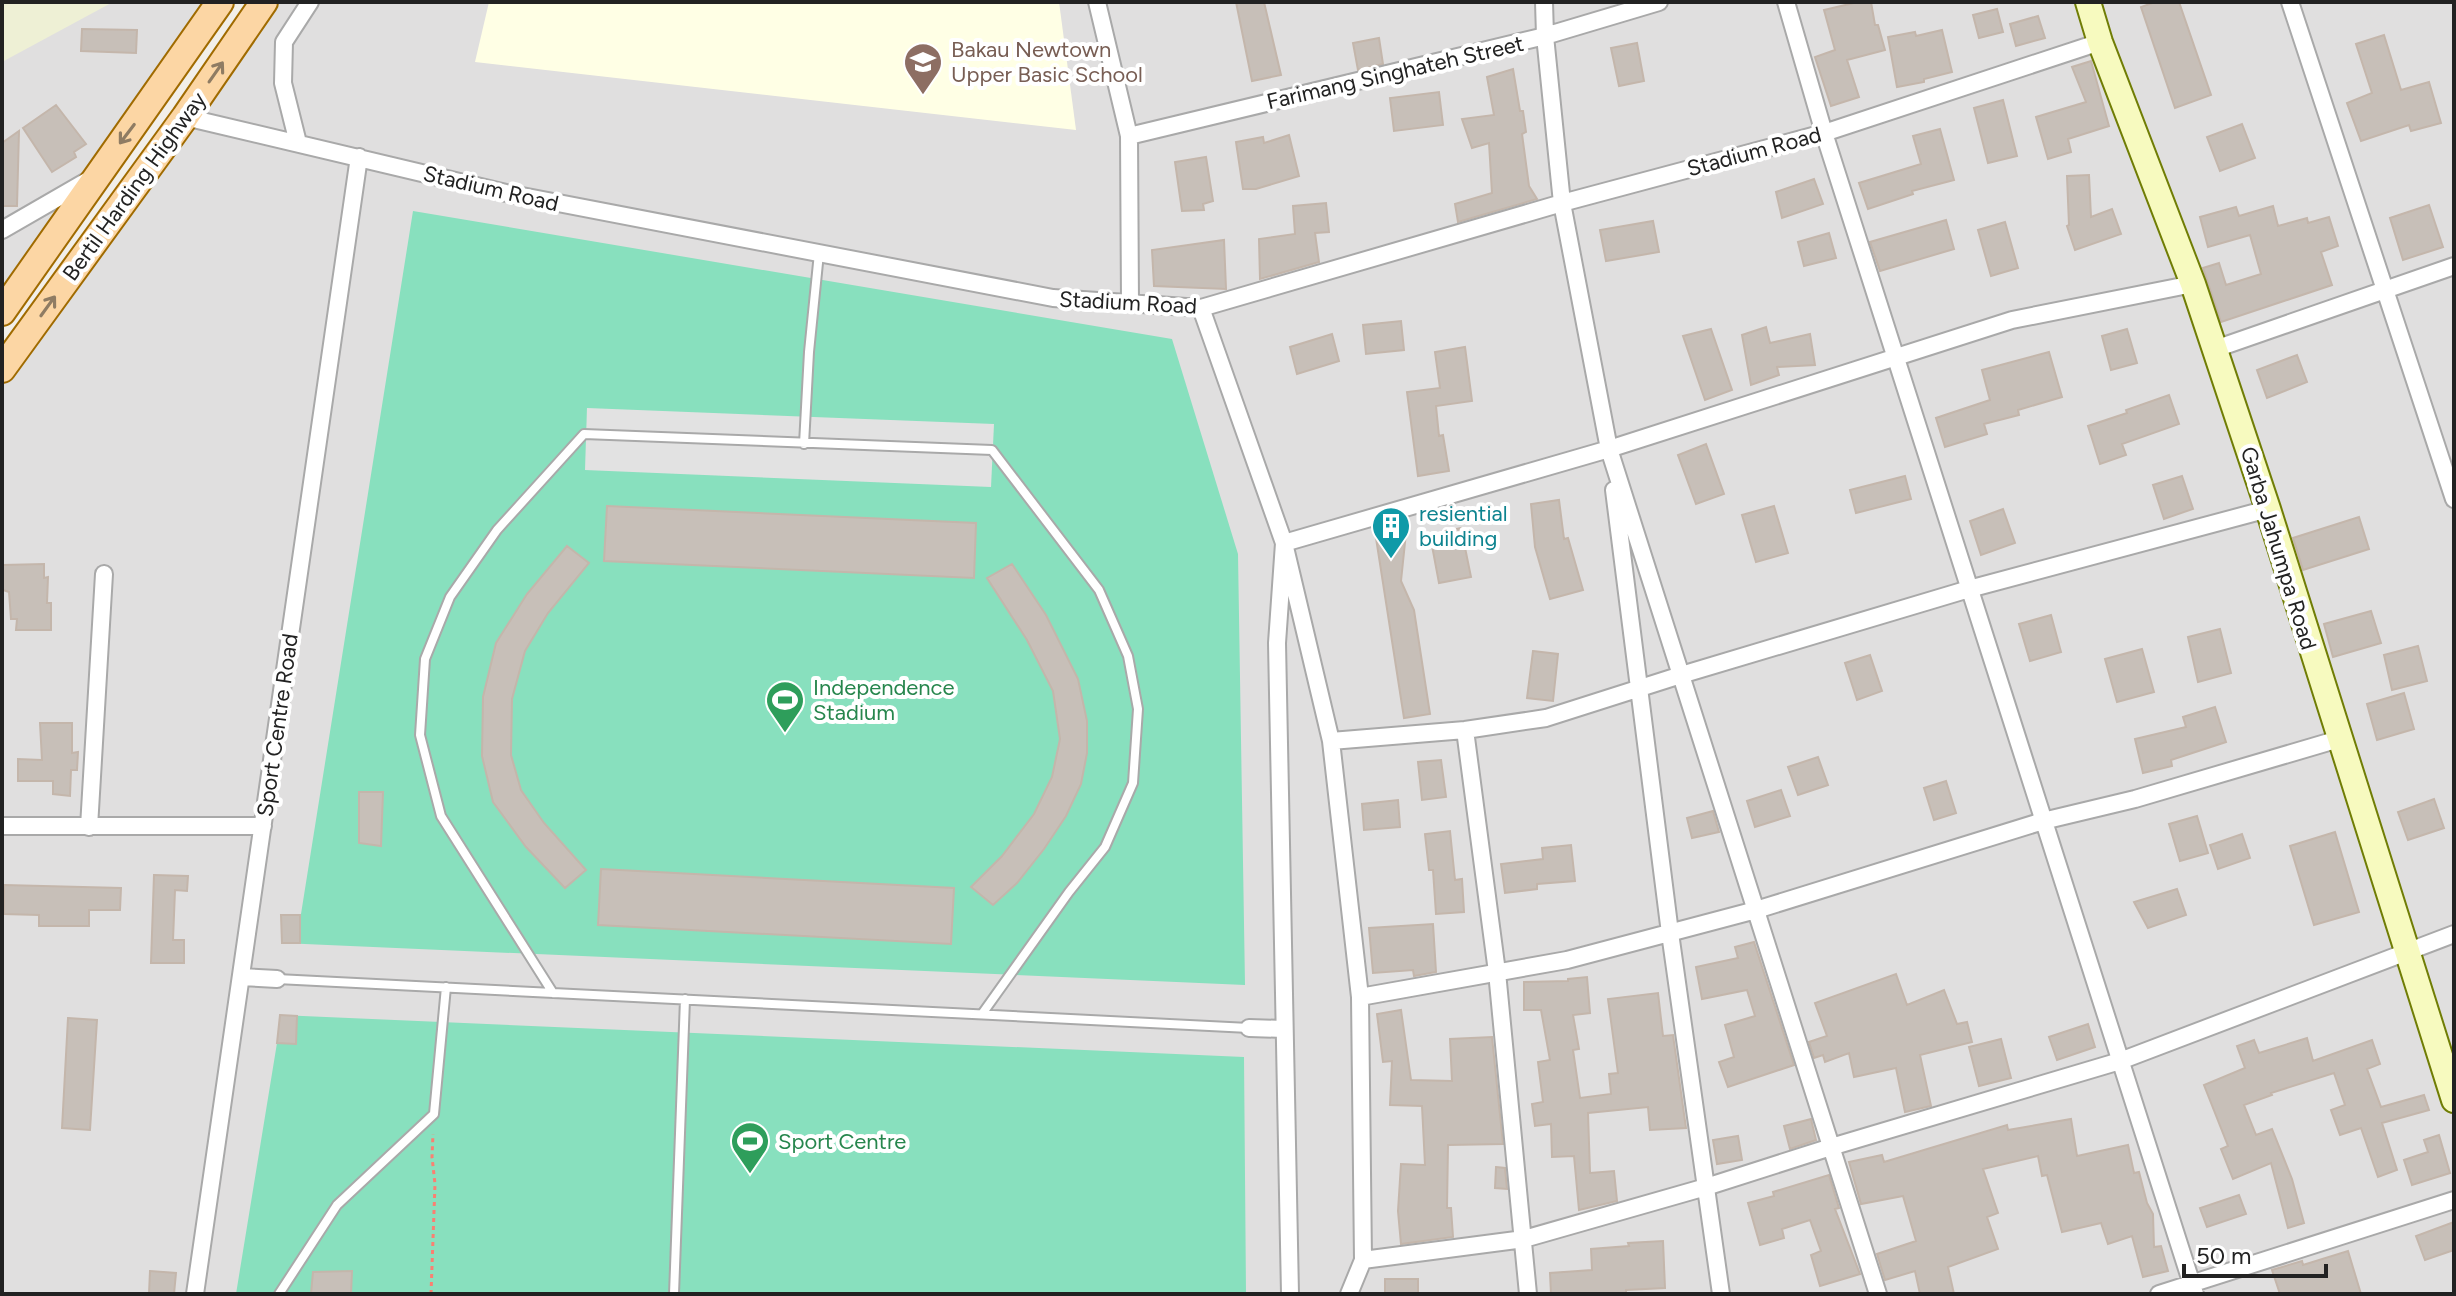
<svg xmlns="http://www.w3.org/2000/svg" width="2456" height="1296" viewBox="0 0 2456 1296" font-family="Figtree,sans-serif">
<rect width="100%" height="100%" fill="#f2efe9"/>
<!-- residential -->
<path fill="#e0dfdf" d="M2 2H224L2 314Z
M275 2H2454V1294H2V382Z"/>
<!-- education -->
<path fill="#ffffe5" d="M489 2H1059L1076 130 475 62Z"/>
<!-- farmland -->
<path fill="#eef0d5" d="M2 2H113L2 62Z"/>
<!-- pitch -->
<path fill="#88e0be" d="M413 211 1172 339 1238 554 1245 985 282 943 281 915 301 914Z
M280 1015 1244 1057 1246 1294H236L277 1043Z"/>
<!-- parking -->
<path fill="#e2e2e2" d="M587 408 994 424 991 487 585 470Z"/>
<!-- building -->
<path fill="#c7bfb8" stroke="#c4b6ab" stroke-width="2" d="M1236 2H1264L1281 75 1252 81Z
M1858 2H1871L1875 25H1878L1885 50 1847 60 1859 97 1831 106 1815 57 1835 50 1824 10Z
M2155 2H2179L2211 95 2175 108 2141 7Z
M1997 9 2003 32 1979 38 1973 15Z
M2038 16 2045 38 2016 46 2010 24Z
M82 29 137 30 136 53 81 51Z
M1942 30 1952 72 1924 79V82L1897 87 1888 37 1915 32 1916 36Z
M2384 35 2401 90 2429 82 2441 123 2411 131 2409 125 2361 141 2347 103 2372 93 2356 44Z
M1379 38 1383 64 1358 70 1353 43Z
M1637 43 1644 81 1619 86 1611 48Z
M2091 61 2109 126 2068 139 2071 152 2048 159 2036 117 2086 102 2072 67Z
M1513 69 1520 111H1523L1526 132 1522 134 1529 186 1537 199 1458 222 1455 204 1492 193 1489 143 1472 148 1462 119 1494 115 1487 77Z
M1439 92 1443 125 1394 131 1390 98Z
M2003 100 2017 156 1988 163 1974 108Z
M56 105 86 144 74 152 76 157 52 172 23 128Z
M2242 124 2255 158 2220 171 2207 137Z
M1940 129 1954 180 1912 191 1913 194 1868 209 1859 183 1921 164 1913 136Z
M19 131 17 206H2V143Z
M1289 135 1299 176 1256 189H1243L1236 142 1263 137 1264 143Z
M1206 157 1213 201 1203 204 1204 210 1182 211 1175 162Z
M2089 175 2091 217 2112 209 2121 234 2075 250 2067 226 2069 225 2067 176Z
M1814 179 1823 204 1782 218 1776 192Z
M1326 203 1329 232 1315 233 1319 262 1260 279 1259 239 1295 234 1293 206Z
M2429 205 2443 247 2403 260 2390 218Z
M2273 206 2278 226 2307 218 2308 223 2329 217 2338 246 2321 252 2332 285 2221 322 2203 268 2219 263 2226 285 2261 274 2250 235 2208 247 2200 217 2236 207 2239 216Z
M1946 220 1954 249 1880 271 1870 242Z
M1653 221 1659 252 1606 261 1600 230Z
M2005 222 2018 268 1991 276 1978 230Z
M1829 233 1836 258 1804 266 1798 242Z
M1224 240 1226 289 1154 286 1152 250Z
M1401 321 1404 350 1366 354 1363 325Z
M1766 327 1770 343 1810 334 1815 365 1777 367 1779 375 1751 385 1742 335Z
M1711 329 1732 390 1705 400 1683 336Z
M2127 329 2137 363 2111 370 2102 336Z
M1332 334 1339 361 1297 374 1290 347Z
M1465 347 1472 401 1436 406 1439 436 1443 435 1449 471 1418 476 1407 392 1440 388 1435 352Z
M2049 352 2062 397 2018 410 2019 415 1984 424 1987 434 1945 447 1936 418 1990 400 1982 370Z
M2297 355 2307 382 2267 398 2257 370Z
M2169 395 2179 424 2122 444 2126 455 2100 464 2088 426 2127 413 2126 410Z
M1706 444 1724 494 1696 504 1678 455Z
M1905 476 1911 499 1856 513 1850 490Z
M2182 476 2193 509 2164 519 2153 485Z
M1559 500 1564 539 1568 538 1583 590 1550 599 1535 547 1531 504Z
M607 506 976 523 974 578 604 561Z
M1774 506 1788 553 1756 562 1742 515Z
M2003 509 2015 543 1981 555 1970 521Z
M2359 517 2369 549 2303 570 2293 538Z
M1461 528 1471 577 1439 583 1430 535Z
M1406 533 1401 581 1414 610 1430 714 1404 718 1376 538Z
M567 546 589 563 548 613 525 651 512 699 511 755 521 790 544 823 586 870 565 888 526 847 493 802 482 756 483 697 496 643 527 594Z
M44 564V578L48 577 47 603H51V630H16L17 619H11L9 592 3 590V565Z
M1012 564 1046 615 1078 679 1087 721V753L1081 784 1066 816 1044 849 1017 883 993 905 971 887 1002 856 1034 814 1052 777 1060 739 1053 691 1027 640 987 578Z
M2371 611 2381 643 2333 657 2324 624Z
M2051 615 2061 652 2030 661 2019 624Z
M2220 629 2231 673 2198 682 2188 637Z
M2418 646 2427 681 2392 690 2384 655Z
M2142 649 2154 692 2117 702 2105 659Z
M1533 651 1558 654 1553 701 1527 698Z
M1870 655 1882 691 1857 700 1845 663Z
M2404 693 2414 729 2377 740 2367 704Z
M2215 707 2226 742 2171 760 2172 766 2143 773 2135 739 2186 727 2183 717Z
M40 723H72V753L78 752 77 770H71L70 796 53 794V781H18V759L42 760Z
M1818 757 1828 785 1798 795 1788 767Z
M1441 760 1446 797 1422 800 1418 762Z
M1946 781 1956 813 1934 820 1924 788Z
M1781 790 1790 816 1755 827 1747 801Z
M359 792H383L381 846 359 843Z
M2434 799 2444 828 2408 840 2398 812Z
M1398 800 1400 827 1364 830 1362 804Z
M1713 811 1719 832 1692 838 1687 818Z
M2197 816 2208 853 2180 861 2169 824Z
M1450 831 1455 880 1462 879 1464 912 1436 914 1433 870H1429L1425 834Z
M2335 832 2359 912 2314 925 2290 846Z
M2242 834 2250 858 2218 869 2210 845Z
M1571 845 1575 881 1537 884V889L1505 893 1501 864 1543 859 1542 848Z
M601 869 954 888 951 944 598 925Z
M154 875 188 876 187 891 175 890 173 940H184V963H151Z
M4 885 121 888 120 910H89V926H39V915L4 914Z
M2177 889 2186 915 2148 928 2134 902Z
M281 915H300V943H282Z
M1433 924 1436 972 1414 976 1413 970 1373 973 1369 928Z
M1754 942 1794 1065 1728 1087 1719 1062 1734 1057 1725 1025 1755 1016 1747 990 1702 999 1696 967 1738 958 1735 947Z
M1896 974 1907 1005 1944 990 1957 1024 1967 1022 1972 1042 1920 1055 1931 1106 1905 1112 1896 1068 1854 1077 1849 1053 1825 1062 1823 1055 1814 1058 1809 1042 1827 1036 1815 1003Z
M1587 977 1590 1013 1573 1015 1579 1049 1573 1050 1580 1098 1611 1094 1609 1074 1618 1073 1608 999 1658 993 1663 1036 1673 1035 1686 1128 1650 1130 1648 1107 1588 1113 1590 1173 1614 1171 1617 1201 1579 1210 1574 1156 1552 1157 1551 1124 1535 1126 1532 1104 1543 1102 1538 1062 1550 1060 1541 1010H1524V982L1568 981V979Z
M1401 1010 1411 1080 1452 1081 1450 1039 1492 1037 1503 1144 1448 1145 1447 1208H1451L1453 1237 1401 1244 1398 1211 1401 1164 1425 1165 1422 1106 1390 1105 1392 1061 1383 1062 1377 1014Z
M280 1015 297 1016 296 1044 277 1043Z
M68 1018 97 1020 90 1130 62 1128Z
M2088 1024 2095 1047 2057 1060 2049 1037Z
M2307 1038 2313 1061 2372 1040 2380 1064 2367 1069 2381 1107 2424 1095 2429 1110 2382 1123 2397 1170 2378 1177 2361 1128 2340 1135 2331 1110 2345 1105 2334 1073 2271 1093 2272 1095 2244 1105 2256 1135 2272 1129 2292 1179 2304 1223 2288 1228 2271 1163 2233 1179 2221 1149 2228 1146 2204 1085 2245 1068 2237 1046 2254 1040 2259 1053Z
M2001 1039 2011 1078 1979 1086 1969 1047Z
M1811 1119 1816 1140 1790 1149 1784 1126Z
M2071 1119 2077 1156 2128 1145 2134 1173 2139 1172 2147 1203 2153 1214 2154 1247 2161 1246 2168 1271 2143 1277 2132 1236 2108 1244 2101 1223 2062 1232 2047 1175 2042 1176 2038 1156 1983 1169 1998 1213 1987 1217 1998 1249 1948 1267 1954 1294H1920L1915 1271 1885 1280 1877 1254 1916 1241 1903 1196 1861 1204 1849 1162 1882 1155 1884 1162 2007 1125 2008 1130Z
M2439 1135 2450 1173 2412 1185 2404 1160 2428 1152 2424 1140Z
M1738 1136 1742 1160 1717 1164 1713 1140Z
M1496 1167 1505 1168 1507 1189 1495 1188Z
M1829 1175 1839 1208 1835 1209 1860 1274 1820 1286 1811 1255 1821 1251 1810 1220 1782 1229 1784 1238 1760 1245 1748 1203 1774 1196 1773 1192Z
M2239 1195 2246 1214 2207 1227 2200 1208Z
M2454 1222V1250L2425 1260 2416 1236Z
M1663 1241 1665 1288 1626 1290V1294H1551L1550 1273 1592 1270 1591 1249 1629 1246 1628 1243Z
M2348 1251 2361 1294H2280L2272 1270 2302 1261 2303 1265Z
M150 1271 176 1273 174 1294H149Z
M352 1271 351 1294H311L313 1272Z
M1385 1279H1418V1294H1385Z"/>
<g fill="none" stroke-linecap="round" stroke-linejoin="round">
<!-- lane casing -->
<g stroke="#a9a9a9" stroke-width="12">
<path id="lane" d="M804 444 809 352 819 253
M277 979 1249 1028
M553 993 441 816 420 735 425 659 450 597 497 530 584 434 992 450 1099 590 1128 656 1138 709 1133 783 1105 847 1069 892 982 1014
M279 1294 337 1205 434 1114 446 987
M674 1294 685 999"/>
</g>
<!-- street casing -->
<g stroke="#a9a9a9" stroke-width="20">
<path id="street" d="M1097 2 1129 136 1130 303
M1544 2 1545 36 1562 203 1609 449 1878 1294
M1786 2 1824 133 2195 1294
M2290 2 2454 499
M185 117 506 193 1053 298 1201 308 1562 203 1824 133 2100 42
M1129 136 1545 36 1659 2
M298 143 283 83 284 42 310 2
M2 230 87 181
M1201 308 1284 543 1277 643 1290 1294
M2215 349 2454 266
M1614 490 1670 933 1721 1294
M1465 730 1497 972 1528 1294
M1331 741 1465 730 1546 718 1681 675 1969 589 2268 509
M2 826H263
M89 827 104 574
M241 977 277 979
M1360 997 1567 960 1756 910 2043 821 2135 799 2339 739
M1249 1028 1284 1029
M1363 1260 1524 1239 1706 1187 1831 1147 2120 1061 2454 934
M195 1294 359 157
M1349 1294 1363 1260 1360 997 1331 741 1284 543 1609 449 2012 320 2193 284
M2159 1294 2454 1200"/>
</g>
<!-- secondary casing -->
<g stroke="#707d05" stroke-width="28">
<path id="secondary" d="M2088 2 2100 42 2193 284 2268 509 2454 1100"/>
</g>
<!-- primary casing -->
<g stroke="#a06b00" stroke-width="30">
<path id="primary" d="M2 312C74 208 148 106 220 2
M2 369 185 117 264 2"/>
</g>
<!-- path -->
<path stroke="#fa8072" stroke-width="3" stroke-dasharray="4 4" stroke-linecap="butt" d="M431 1294 435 1184 432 1157 433 1134"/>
<!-- lane -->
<use href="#lane" stroke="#fff" stroke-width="8"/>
<!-- street -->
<use href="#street" stroke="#fff" stroke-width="16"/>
<!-- secondary -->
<use href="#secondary" stroke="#f7fabf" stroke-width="24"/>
<!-- primary -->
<use href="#primary" stroke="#fcd6a4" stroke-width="26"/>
</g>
<!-- one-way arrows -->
<defs><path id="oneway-shaft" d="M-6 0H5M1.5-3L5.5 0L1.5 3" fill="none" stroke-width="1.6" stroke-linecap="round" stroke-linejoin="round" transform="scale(2)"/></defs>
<g stroke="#8f7c63">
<use href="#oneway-shaft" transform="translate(216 72) rotate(-55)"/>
<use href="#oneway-shaft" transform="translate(127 134) rotate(127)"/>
<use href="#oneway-shaft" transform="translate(48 306) rotate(-54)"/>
</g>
<!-- icons -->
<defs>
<g id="school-pin" transform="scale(2)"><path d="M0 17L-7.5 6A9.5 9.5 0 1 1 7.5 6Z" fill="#8d6e63" stroke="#fff"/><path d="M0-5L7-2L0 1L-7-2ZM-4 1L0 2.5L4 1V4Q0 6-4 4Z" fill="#fff"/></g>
<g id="building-pin" transform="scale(2)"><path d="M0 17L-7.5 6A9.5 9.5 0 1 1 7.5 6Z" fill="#0f9aa8" stroke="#fff"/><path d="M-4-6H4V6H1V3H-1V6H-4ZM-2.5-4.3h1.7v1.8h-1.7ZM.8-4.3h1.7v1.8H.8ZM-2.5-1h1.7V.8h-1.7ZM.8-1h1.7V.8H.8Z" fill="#fff"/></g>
<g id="stadium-pin" transform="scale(2)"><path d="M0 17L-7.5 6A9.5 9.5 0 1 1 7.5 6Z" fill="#2e9e5b" stroke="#fff"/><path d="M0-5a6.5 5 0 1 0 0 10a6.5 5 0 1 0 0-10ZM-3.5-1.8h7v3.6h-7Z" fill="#fff"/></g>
</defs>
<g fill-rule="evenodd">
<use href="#school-pin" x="923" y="62"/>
<use href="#building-pin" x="1391" y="526"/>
<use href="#stadium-pin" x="785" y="700"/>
<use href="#stadium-pin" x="750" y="1141"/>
</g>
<g text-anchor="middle" stroke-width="8" stroke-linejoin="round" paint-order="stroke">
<!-- education labels -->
<g font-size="22" fill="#785e54" stroke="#fff" text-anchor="start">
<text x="951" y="57">Bakau Newtown<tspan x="951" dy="25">Upper Basic School</tspan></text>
</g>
<!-- street labels -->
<g font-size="22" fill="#222" stroke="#fff">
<text transform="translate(1395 72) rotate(-13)" y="8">Farimang Singhateh Street</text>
<text transform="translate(1754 151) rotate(-15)" y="8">Stadium Road</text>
<text transform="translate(134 186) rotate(-54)" y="8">Bertil Harding Highway</text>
<text transform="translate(491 188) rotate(13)" y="8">Stadium Road</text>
<text transform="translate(1128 302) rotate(3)" y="8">Stadium Road</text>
<text transform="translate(2279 548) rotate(73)" y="8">Garba Jahumpa Road</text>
<text transform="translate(277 725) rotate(-82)" y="8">Sport Centre Road</text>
</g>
<!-- culture labels -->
<g font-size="22" fill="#0d838f" stroke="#fff" text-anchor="start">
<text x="1419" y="521">resiential<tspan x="1419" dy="25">building</tspan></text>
</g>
<!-- leisure labels -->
<g font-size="22" fill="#27864d" stroke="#fff" text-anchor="start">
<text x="813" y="695">Independence<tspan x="813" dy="25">Stadium</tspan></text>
<text x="778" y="1149">Sport Centre</text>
</g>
</g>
<!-- border -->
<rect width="2456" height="1296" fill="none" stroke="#222222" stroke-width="8"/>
<!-- scale -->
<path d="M2184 1264v12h142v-12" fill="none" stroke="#222222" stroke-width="4"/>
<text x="2196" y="1264" font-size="24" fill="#222222" stroke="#ffffff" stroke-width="6" paint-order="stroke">50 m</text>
</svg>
